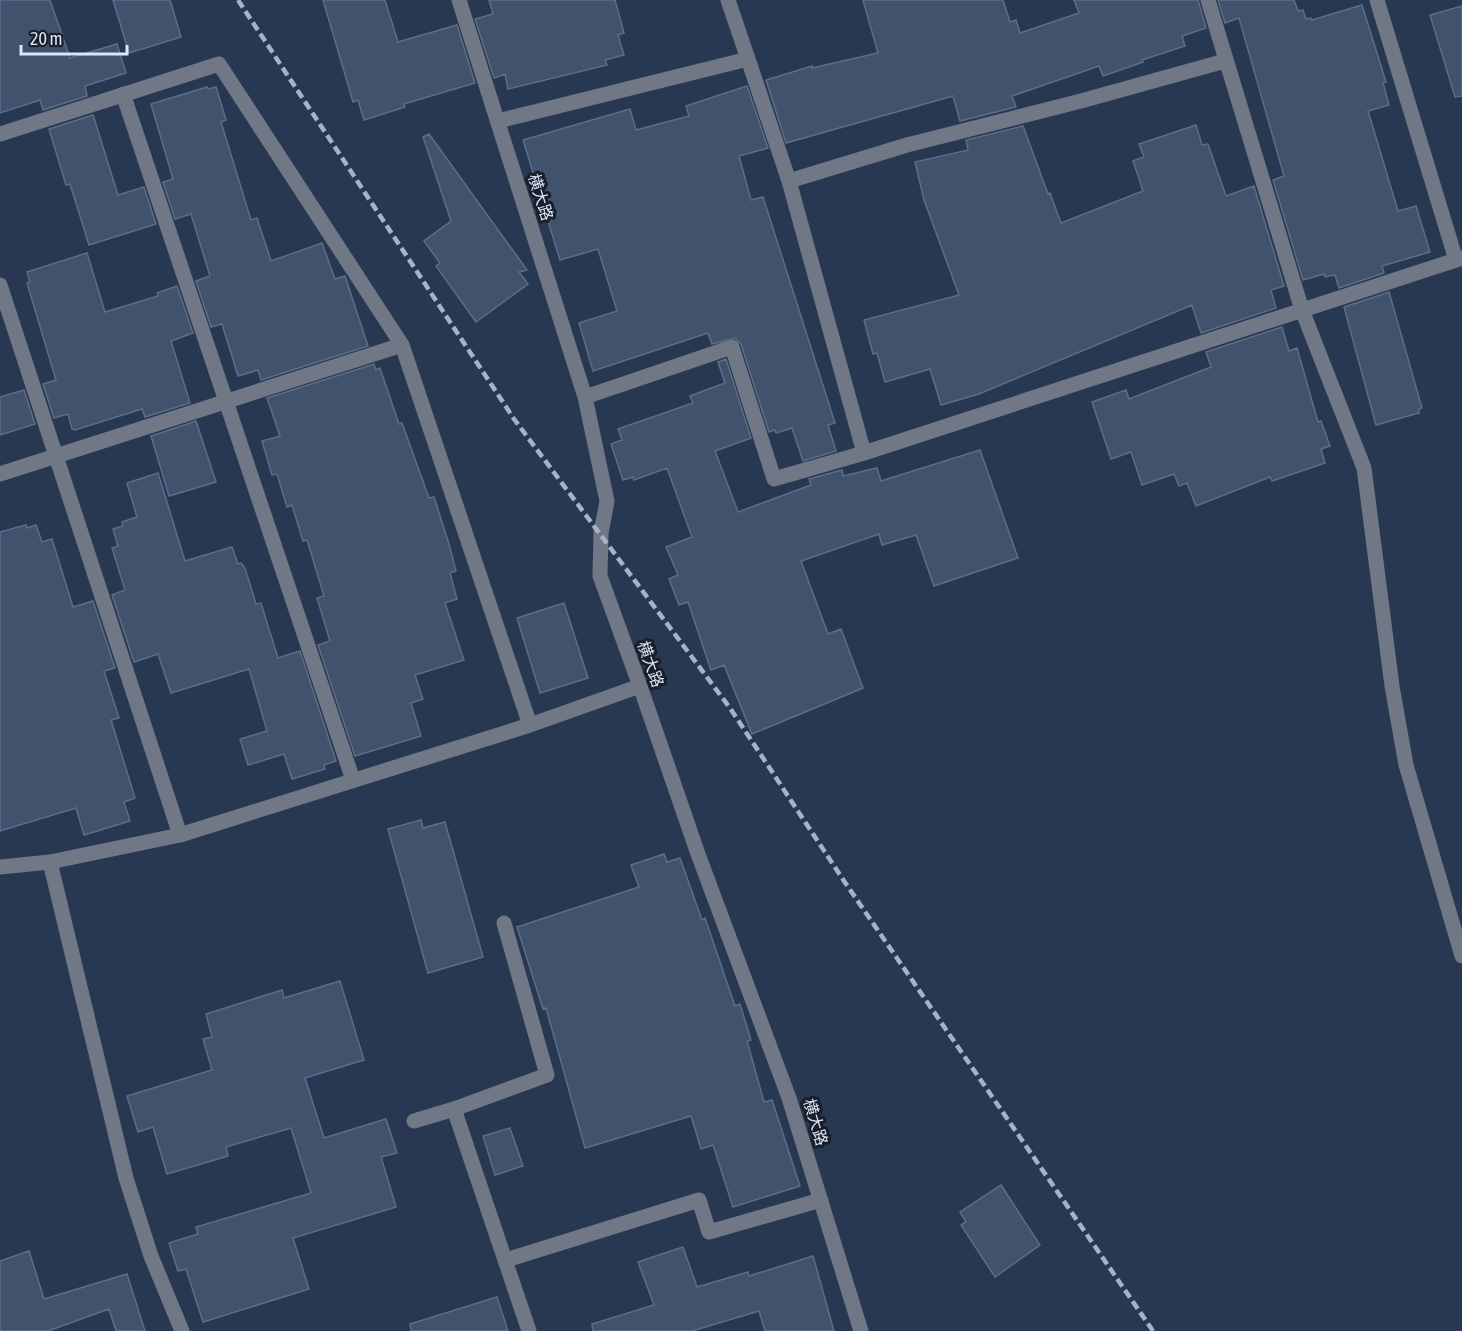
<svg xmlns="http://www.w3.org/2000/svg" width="1462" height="1331" viewBox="0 0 1462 1331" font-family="'Asap Condensed','Noto Sans JP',sans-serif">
<rect width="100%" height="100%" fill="#293852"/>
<!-- building -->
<path fill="#42526d" stroke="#5c6d8a" stroke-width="1.5" d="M0 0H50L70 58 117 44 126 73 85 86 87 96 43 110 40 100 0 113Z
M113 0H170L181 37 129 53Z
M323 0H385L398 42 457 25 475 83 404 104 405 107 364 120 358 100 353 102Z
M489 0H615L624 33 618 35 624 55 605 60 607 65 508 89 505 74 494 78 475 19 493 14Z
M863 0H1003L1010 22 1016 20 1020 33 1079 13 1074 0H1198L1206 28 1182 36 1185 46 1142 60 1143 62 1103 76 1099 66 1012 96 1016 107 960 121 953 96 786 143 766 80 812 66V68L878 53Z
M1218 0H1294L1298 11 1303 10 1306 19 1311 18 1312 20 1362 5 1386 82 1383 83 1389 105 1368 111 1398 211 1416 206 1430 252 1382 266 1384 273 1339 288 1335 275 1325 277 1324 274 1303 280 1273 180 1284 176 1239 18 1225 23Z
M1462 6V96L1455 97 1430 15Z
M747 86 768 148 739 156 751 200 763 197 835 423 828 425 836 451 803 461 792 428 776 433 775 430 769 432 741 344 735 338 712 344 708 333 593 371 579 323 617 311 598 249 560 260 523 140 630 109 636 130 689 116 686 106Z
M207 87 208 89 216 87 226 120 221 122 251 220 257 218 271 261 322 243 335 279 345 276 368 346 261 380 258 370 238 376 222 324 211 327 196 281 210 276 191 214 175 219 163 182 173 179 151 104Z
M93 115 118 195 144 187 156 224 89 245 70 184 66 185 49 129Z
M1196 125 1202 145 1208 144 1226 196 1254 186 1284 286 1271 290 1276 308 1201 333 1192 305 979 394 941 405 930 369 885 382 877 353 873 354 864 320 959 295 924 200 915 162 968 150 966 140 1023 126 1048 194 1050 193 1061 223 1143 191 1133 161 1144 157 1139 144Z
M429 134 527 270 519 272 528 284 476 322 436 266 440 263 424 241 451 221 423 137Z
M87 253 105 312 158 296 157 293 177 286 193 333 171 341 190 403 145 417 142 409 75 430 72 429 68 414 54 418 43 384 56 380 27 283 30 282 27 272Z
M1389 292 1422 408 1419 409V413L1376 425 1344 307Z
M1282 327 1289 351 1297 348 1318 422 1321 421 1330 446 1321 449 1325 463 1272 481 1270 477 1196 506 1187 483 1179 486 1174 474 1142 485 1131 452 1111 459 1092 402 1126 390 1129 399 1211 367 1206 352Z
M726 359 751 438 715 451 738 512 811 485 809 479 842 470 843 476 877 468 881 481 980 450 1018 558 934 586 916 535 882 545 879 534 801 561 828 634 841 629 863 688 752 734 724 665 711 670 688 602 679 605 669 579 678 575 666 547 692 537 667 468 634 480 633 477 623 480 611 444 622 440 618 429 693 403 690 396 725 383 718 362Z
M374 364 376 370 380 368 399 424 402 423 429 498 434 497 449 544 456 571 450 573 457 599 445 603 464 660 415 675 423 699 411 703 421 736 355 756 318 645 330 641 317 598 324 596 307 540 303 541 292 505 287 507 277 474 272 475 262 441 280 436 267 398Z
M24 390 35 424 0 435V397Z
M196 421 216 482 169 496 151 436Z
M158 473 185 561 232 547 238 564 241 563 245 568 256 604 261 603 278 658 300 651 336 761 324 765 325 769 292 779 284 754 248 765 240 739 267 731 249 669 171 693 158 654 134 662 112 595 125 590 112 548 118 546 113 529 123 526 122 522 137 517 127 483Z
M26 525 27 528 36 525 42 542 52 539 73 607 93 601 115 668 104 671 119 718 111 720 135 798 124 802 130 821 84 835 76 808 0 831V532Z
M564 603 588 678 540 693 517 618Z
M421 820 423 828 445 822 483 957 428 973 388 829Z
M664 854 667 862 680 858 702 920 705 918 735 1006 740 1004 751 1040 747 1041 764 1102 772 1100 800 1186 733 1207 713 1145 701 1149 691 1116 585 1148 546 1008 543 1009 517 927 639 887 631 865Z
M340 981 364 1060 305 1078 324 1138 386 1119 397 1153 381 1157 396 1207 293 1238 309 1289 203 1322 186 1269 178 1271 169 1243 198 1234 196 1227 311 1193 291 1128 226 1147 228 1156 167 1174 153 1127 138 1132 127 1096 212 1070 203 1039 212 1037 206 1014 282 990 284 998Z
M510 1128 523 1166 495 1175 483 1136Z
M1001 1185 1040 1245 995 1277 961 1225 966 1222 960 1212Z
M683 1247 697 1287 748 1272 749 1276 813 1256 834 1331H765L759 1311 692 1331H593L592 1324 654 1305 638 1262Z
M29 1251 44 1299 127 1274 145 1331H116L109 1309 48 1331H0V1261Z
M497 1297 508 1331H411L410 1324Z"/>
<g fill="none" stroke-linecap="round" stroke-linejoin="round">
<!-- minor -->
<path stroke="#707885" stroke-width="15" d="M459 0 585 397 607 501 601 533 600 576 640 686 698 854 789 1098 861 1331
M1208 0 1302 310 1364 468 1392 686 1406 765 1462 956
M1377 0 1456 260
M748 59 789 181 907 145 1081 101 1225 61
M123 94 353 780
M498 121 748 59 728 0
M0 134 219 64 402 345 530 725 180 835 50 862 0 867
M789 181 864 453
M0 285 180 835
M585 397 732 347 774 479 864 453 1462 258
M0 474 402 345
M530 725 640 686
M50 862 126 1178 151 1256 182 1331
M504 923 547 1075 454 1109 529 1331
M414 1121 454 1109
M506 1260 699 1200 709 1232 821 1200"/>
<!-- rail -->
<path stroke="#a7b2c6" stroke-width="4.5" stroke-dasharray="9 4.5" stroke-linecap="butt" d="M238 0 514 419 730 708 844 881 1153 1331"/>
</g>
<g text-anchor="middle" stroke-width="6" stroke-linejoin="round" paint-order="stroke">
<!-- street labels -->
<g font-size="16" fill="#dbe5f6" stroke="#181f2b">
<text transform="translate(541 197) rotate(72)" y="6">横大路</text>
<text transform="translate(651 664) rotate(70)" y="6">横大路</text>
<text transform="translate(816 1122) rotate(73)" y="6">横大路</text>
</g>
</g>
<!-- scale -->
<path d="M21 45v9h106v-9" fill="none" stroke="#dbe5f6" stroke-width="3"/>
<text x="30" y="45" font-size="18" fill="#dbe5f6" stroke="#181f2b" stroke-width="4.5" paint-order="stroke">20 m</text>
</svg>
